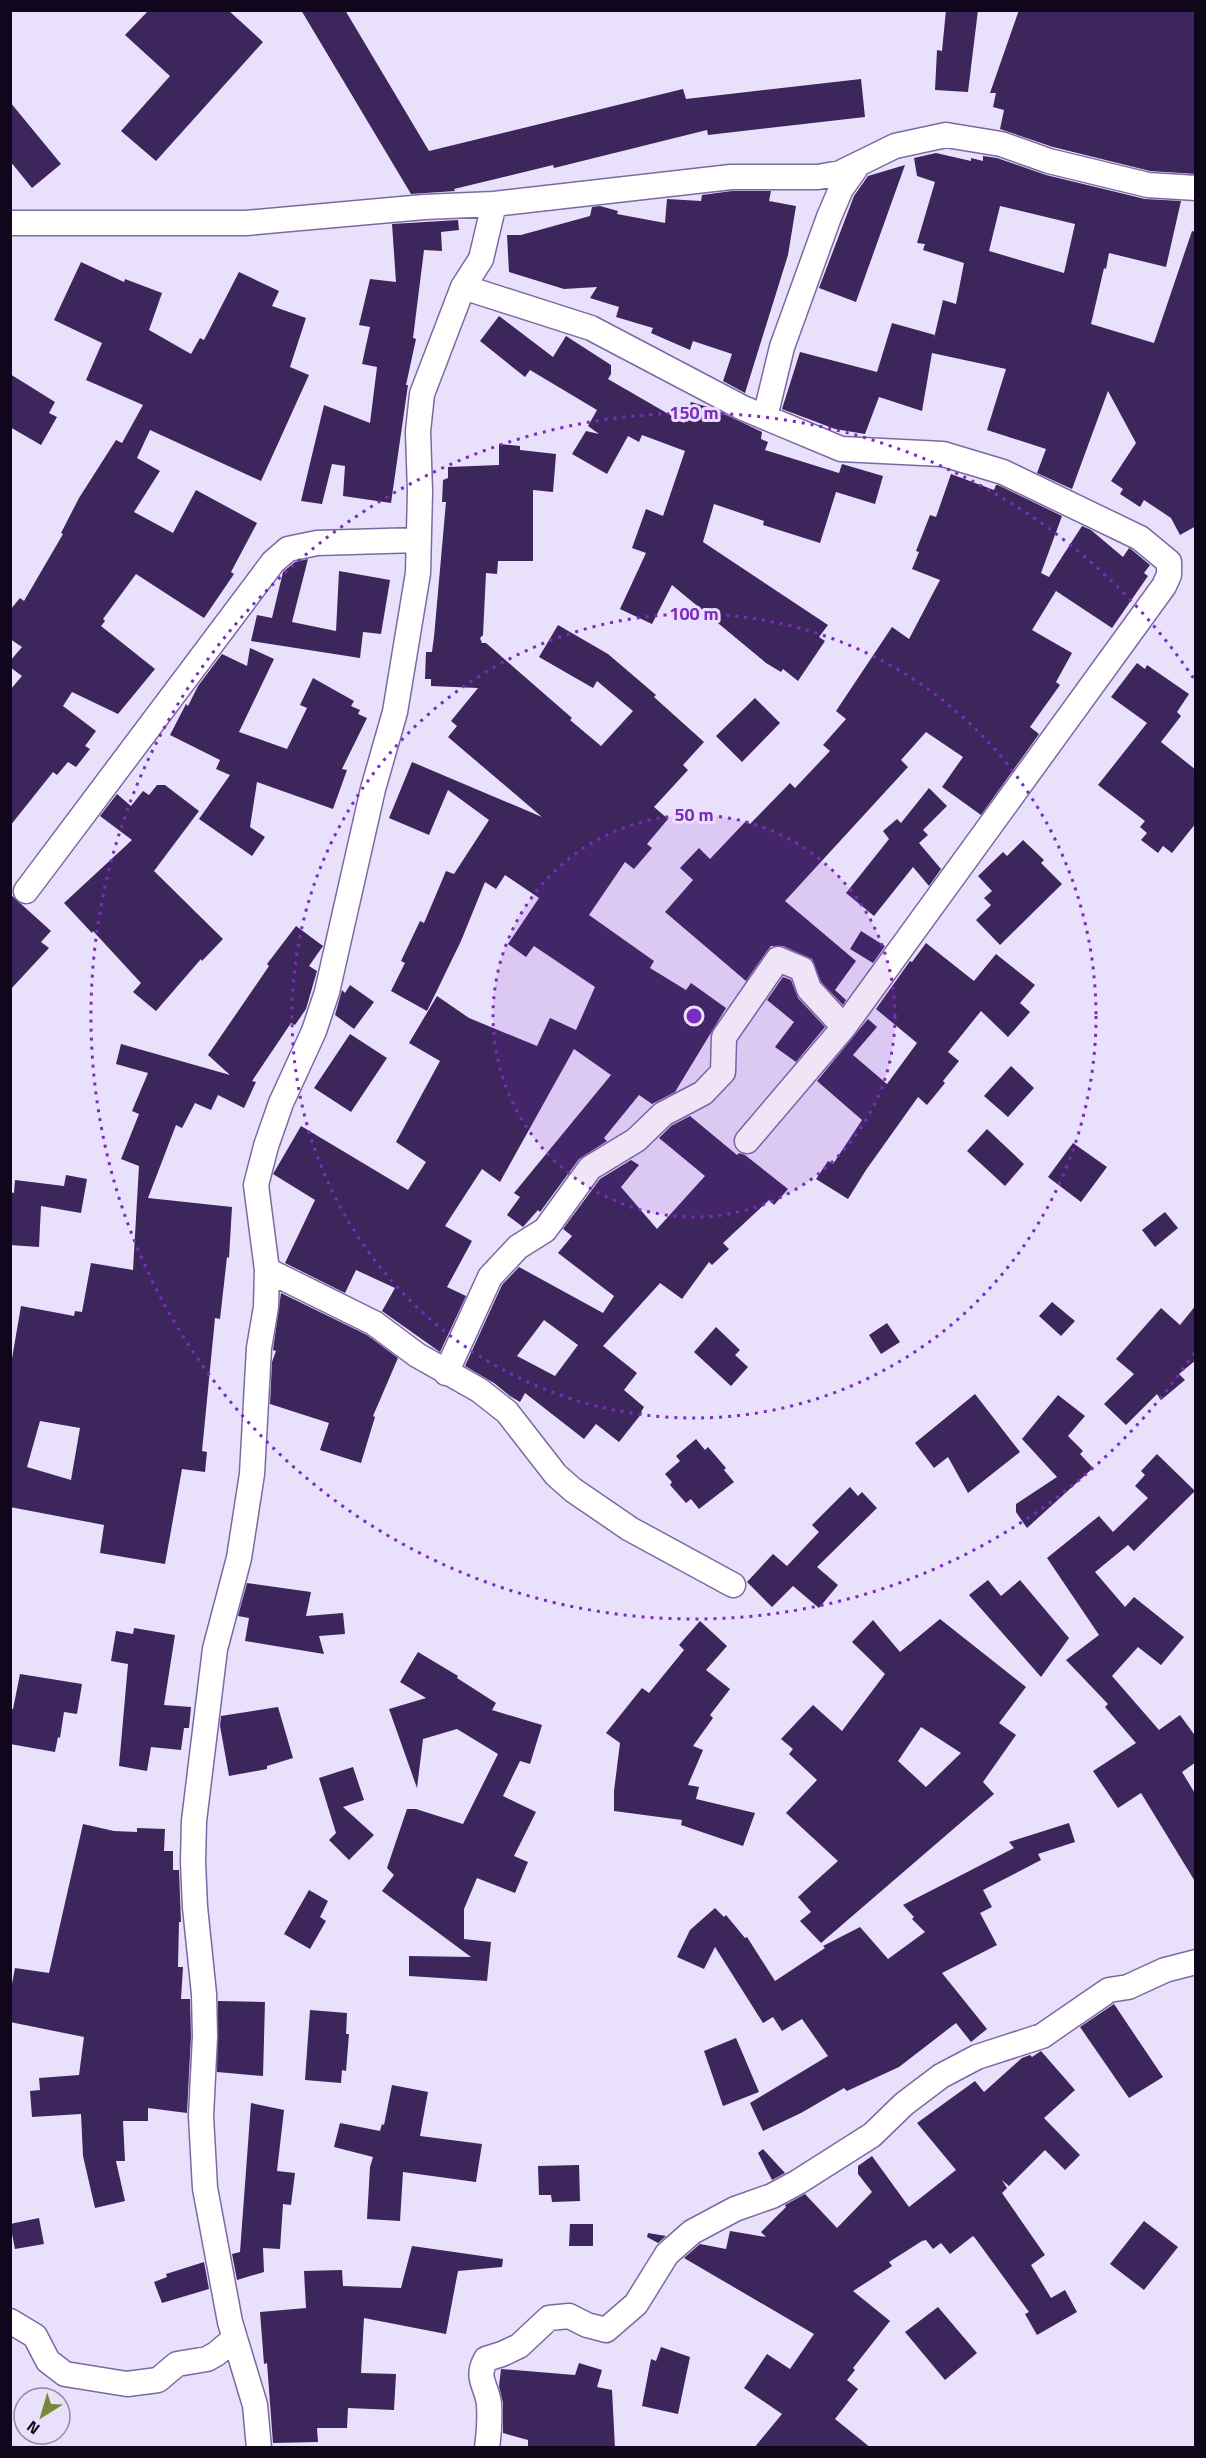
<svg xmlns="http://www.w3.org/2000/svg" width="1206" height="2458" viewBox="0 0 1206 2458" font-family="'Titillium Web',sans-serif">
<rect width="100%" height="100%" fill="#e9e0fb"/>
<!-- building -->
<path fill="#3c265c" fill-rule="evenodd" d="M149 10H228L263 42 156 161 121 131 170 76 125 35Z
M301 10H345L429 151 683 89 686 99 861 79 865 117 708 135 707 130 554 168 553 165 454 189 455 191 411 194Z
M946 10H978L968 92 935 90 937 50 942 51Z
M1019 10H1196V174L1150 171 1053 147 1000 129 1004 110 993 107 996 93H990Z
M10 102 61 164 32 188 10 161Z
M936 153 971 161V158L983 161V156L997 158 1046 175 1145 199 1181 201 1166 267 1109 253 1106 269 1104 268 1091 324 1154 343 1192 231 1196 232V526L1180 535 1171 518 1144 500 1140 507 1120 494 1123 489 1111 481 1136 443 1108 391 1072 489 1037 473 1046 449 987 430 1006 369 932 353 922 411 879 397 865 434 835 429 782 409 800 352 877 372 892 323 935 335 934 338 943 300 956 304 964 263 923 250 925 244 917 243 935 182 917 176 914 158ZM1000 206 1075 224 1064 273 989 251Z
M905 165 856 302 819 288 854 196 868 176Z
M732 191H771L769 201 796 206 788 255 745 393 723 381 732 354 693 341 690 350 651 333 653 328 616 317 619 307 590 298 597 287 564 289 509 272 507 235H521L590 216 592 207 600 206 618 211 617 214 665 223 667 199 701 201 702 195Z
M458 220 459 230 441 232 442 251 424 250 413 338 416 339 406 385H408L391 503 343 496 345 466 332 464 322 504 301 501 324 405 370 423 377 367 362 364 370 327 359 325 370 279 396 282 392 224Z
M81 262 124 282 125 279 162 293 149 330 191 354 200 338 204 340 239 272 279 291 272 306 306 318 290 367 309 375 261 481 150 430 137 458 160 471 134 512 173 533 196 490 257 523 231 572 234 574 204 618 136 574 103 619 105 621 101 626 155 669 118 714 72 692 63 706 96 731 85 746 90 749 76 767 68 762 57 775 53 772 10 826V690L22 676 10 667V661L22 647 10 639V610L20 598 24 601 63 534 61 533 79 498 116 440 122 443 143 405 86 380 102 343 54 320Z
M499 316 553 357 566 336 611 365V374L608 379 684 423 691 402 714 409 762 432 761 439 768 442 765 450 839 473 842 464 883 476 875 504 836 492 820 543 763 525 764 521 714 504 703 542 828 625 819 637 825 641 798 681 783 669 781 672 766 663 672 585 652 624 620 609 646 553 632 548 646 509 663 516 685 451 642 435 639 442 628 436 607 474 572 454 586 431 599 434 588 426 597 410 530 370 525 377 480 341Z
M10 374 55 402 49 413 57 417 41 445 10 427Z
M499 444 520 446V450L556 454 553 492 533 490V561H498L497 574 486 573 483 635 480 638 482 643H486L572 718 570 720 601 746 633 711 597 681 593 688 539 657 558 625 608 654 656 695 654 697 704 742 683 765 688 770 654 807 668 819 647 844 652 848 634 869 625 862 589 915 654 961 650 968 686 990 691 983 726 1008 675 1092 652 1104 639 1095 604 1138 607 1141 579 1159 540 1212 538 1210 523 1227 507 1215 520 1197 514 1193 611 1075 574 1049 500 1182 482 1169 445 1226 472 1241 447 1287 466 1296 440 1352 382 1311 395 1288 356 1270 345 1293 285 1263 315 1200 273 1174 301 1126 408 1190 426 1162 396 1142 440 1061 409 1043 437 996 469 1018 537 1046 550 1018 576 1030 595 987 534 946 526 957 508 944 539 898 505 875 496 889 485 882 461 941 427 1011 391 991 405 963 401 961 420 921 424 923 446 871 454 874 489 820 448 790 429 835 389 818 412 762 542 817 448 737 457 726 451 721 478 688 431 686V679H425L426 652H432L434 637 446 502H442L443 480 448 478V467L499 465Z
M951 474 994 490 996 485H998L1062 516 1041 573 1049 577 1082 526 1091 530 1123 557 1129 548 1132 550 1150 565 1144 573 1148 576 1112 628 1056 591 1032 630 1072 653 1056 682 1060 685 1030 727 1039 734 981 815 942 787 963 757 926 732 901 760 908 767 785 901 856 961 835 990 846 1000 843 1005 821 982 812 959 783 946H771L767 951 746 981 665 912 693 880 680 868 699 848 710 859 746 821 750 824 790 783 795 788 830 751 823 745 846 719 836 711 892 627 909 639 940 580 912 569 919 552 916 551 930 515 936 517Z
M308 559 292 622 336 631 339 571 390 580 381 634 363 632 360 658 251 641 257 615 272 618 283 572 295 562Z
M250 648 274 659 239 732 287 749 307 708 300 705 313 678 354 701 351 706 360 710 358 714 367 718 342 769 347 770 333 809 257 782 250 827 265 837 252 856 199 819 230 775 216 769 220 760 170 735 186 704 188 706 198 686 222 654 247 666Z
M1137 663 1145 669 1147 665 1189 694 1177 712 1181 716 1161 742 1196 770V823L1172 853 1163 846 1158 853 1141 840 1147 833 1140 827 1145 821 1098 785 1147 723 1111 697Z
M755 698 780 723 742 762 716 736Z
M157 785H165L199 811 154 871 223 939 202 961 201 959 156 1011 133 992 141 983 93 931 92 933 64 903 132 840 100 816 117 794 131 806 143 791 149 795Z
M929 788 947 806 923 830 928 835 919 843 941 869 929 886 913 867 874 916 846 893 889 839 883 831 897 819 901 823Z
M1023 840 1044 860 1041 863 1062 884 1000 945 976 920 991 905 984 898 992 891 978 876 1003 852 1007 856Z
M10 894 51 931 41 942 49 948 10 990Z
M296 926 323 946 309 966 317 971 306 1009 295 1025 291 1023 252 1081 256 1082 244 1108 218 1095 211 1110 195 1103 182 1128 176 1125 148 1198 232 1207 229 1258 227 1257 220 1319 215 1318 202 1451 207 1452 205 1472 182 1469 165 1564 100 1553 104 1525 10 1507V1370L21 1306 74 1316 75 1311 82 1312 91 1263 133 1270 139 1166 121 1159 139 1114 132 1111 148 1073 116 1064 121 1044 230 1075 208 1055 269 966 267 964ZM40 1421 80 1428 71 1480 27 1467Z
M861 931 885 946 873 963 850 949Z
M926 943 974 981 996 954 1035 985 1020 1003 1030 1012 1008 1037 981 1011 948 1052 959 1061 943 1081 945 1083 927 1105 918 1097 866 1170 848 1199 816 1179 828 1161 833 1164 862 1120 817 1081 868 1019 877 1027 853 1055 887 1084 917 1043 876 1009 910 961 912 962Z
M783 977 791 980 798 998 825 1027 796 1062 775 1047 794 1022 767 1000Z
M350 985 374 1002 354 1029 335 1015 342 990 345 993Z
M350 1034 387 1058 351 1112 314 1088Z
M1011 1066 1034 1088 1008 1117 984 1096Z
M690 1116 737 1155 739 1153 745 1155 788 1189 774 1205 769 1200 723 1243 729 1249 712 1265 709 1262 682 1299 660 1283 603 1346 637 1373 624 1390 644 1407 641 1412 642 1413 619 1442 596 1424 584 1439 525 1393 520 1402 510 1396 494 1383 465 1366 502 1285 519 1267 603 1313 614 1296 558 1253 572 1236 563 1229 600 1179 631 1160 639 1165 621 1187 657 1229 705 1176 659 1138 671 1126ZM544 1320 578 1345 555 1376 517 1356Z
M987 1129 1024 1164 1005 1186 967 1151Z
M1073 1143 1107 1167 1081 1202 1048 1177Z
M66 1175 87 1179 81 1213 41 1206 39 1247 10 1245V1192L14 1193 15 1180 64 1186Z
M1165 1212 1178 1228 1155 1247 1142 1230Z
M281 1293 367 1335 398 1358 373 1416 375 1417 361 1463 320 1450 329 1423 270 1404 272 1362 276 1351 273 1350Z
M1052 1302 1075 1321 1061 1336 1039 1316Z
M1196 1305V1360L1179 1374 1185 1380 1161 1400 1157 1394 1126 1425 1104 1404 1134 1374 1116 1359 1161 1308 1180 1325Z
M887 1323 900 1342 881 1354 869 1335Z
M716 1327 740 1350 735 1355 748 1367 731 1386 694 1352Z
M975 1394 1020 1452 968 1493 948 1457 934 1468 915 1443Z
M1058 1395 1085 1416 1068 1436 1083 1451 1080 1454 1093 1468 1027 1528 1016 1512V1504L1057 1477 1022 1439Z
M696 1439 705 1450 708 1447 726 1468 724 1470 734 1482 699 1509 691 1499 686 1503 670 1485 672 1482 665 1474 680 1461 676 1456Z
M1157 1454 1195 1491 1134 1551 1128 1545 1095 1572 1125 1607 1134 1597 1184 1637 1161 1665 1138 1647 1112 1676 1159 1730 1180 1715 1196 1737V1762L1182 1772 1196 1795V1883L1141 1793 1118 1808 1093 1771 1136 1743 1105 1707 1108 1704 1066 1660 1099 1635 1047 1558 1099 1516 1113 1532 1148 1498 1135 1486 1145 1475 1141 1471Z
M850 1487 858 1496 862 1492 877 1508 817 1567 838 1585 819 1608 793 1586 772 1607 747 1582 773 1554 787 1566 819 1532 812 1525Z
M988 1580 1001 1596 1020 1580 1069 1638 1041 1677 969 1595Z
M247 1583 311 1592 306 1616 343 1613 345 1634 319 1636 324 1654 245 1641 249 1618 238 1616Z
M940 1619 1026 1687 999 1723 1016 1735 983 1782 994 1794 821 1943 800 1921 811 1912 798 1897 838 1861 786 1813 817 1780 789 1754 793 1749 781 1739 813 1705 842 1731 885 1674 852 1642 873 1620 900 1652ZM921 1727 961 1753 926 1787 898 1761Z
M700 1621 727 1646 706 1670 730 1689 710 1715 713 1718 693 1746 703 1750 688 1785 699 1787 696 1799 755 1813 743 1846 681 1825 682 1820 614 1811V1791L620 1743 606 1733 642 1688 649 1693 684 1650 679 1645Z
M134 1628 175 1635 164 1705 191 1707 189 1728H184L181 1750 151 1747 147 1771 119 1766 128 1664 111 1661 116 1631 133 1634Z
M418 1652 458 1676 457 1678 496 1703 492 1710 542 1725 530 1764 520 1761 503 1796 536 1812 514 1856 528 1862 515 1893 477 1878 464 1909V1939L491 1942 487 1981 409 1976V1956L471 1957 382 1891 394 1875 387 1868 407 1809H416L463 1824 498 1754 457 1729 423 1739 417 1788 389 1709 426 1698 400 1682Z
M20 1674 82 1684 77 1714 64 1712 60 1738 58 1737 55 1752 10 1744V1709H13Z
M278 1707 293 1758 267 1766V1769L229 1776 220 1726 221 1716Z
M353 1767 364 1800 343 1807 374 1835 349 1860 329 1840 336 1833 319 1778Z
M1069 1823 1075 1842 1038 1854 1041 1860 983 1890 992 1907 980 1913 997 1945 942 1973 987 2029 971 2042 956 2023 899 2067 847 2091 844 2088 801 2113 763 2131 750 2103 828 2056 802 2019 782 2031 773 2017 763 2023 715 1947 704 1969 677 1957 690 1930 715 1908 724 1917 726 1915 745 1938 747 1937 775 1981 825 1948 823 1946 860 1927 888 1959 925 1932 912 1919 914 1917 903 1905 1014 1848 1009 1842Z
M83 1824 114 1831 137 1832V1828L165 1829 164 1851H173V1870H179L181 1922H179L178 1967H183L181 1999H190L191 2036 187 2113 148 2108V2121H123L125 2161H116L125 2201 95 2208 83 2156 81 2114 32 2117 30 2091 40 2090 39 2078 79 2075 84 2037 10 2022V1994L15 1968 49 1973Z
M309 1890 328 1901 320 1917 326 1921 310 1949 284 1934Z
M218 2001 265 2002 263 2076 217 2072Z
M1114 2004 1163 2077 1129 2098 1080 2027Z
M310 2010 347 2013 346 2034H349L346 2071 342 2070 341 2083 305 2080Z
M736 2038 759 2092 723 2106 704 2051Z
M1041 2051 1075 2090 1044 2118 1080 2155 1065 2170 1045 2150 1009 2186 1002 2180 1007 2188 1002 2193 1045 2255 1031 2265 1051 2298 1065 2290 1077 2312 1037 2335 1025 2314 1029 2312 975 2238 973 2236 950 2254 941 2243 933 2249 926 2240 922 2241 889 2262 892 2266 853 2291 890 2321 853 2368 855 2370 847 2380 858 2389 835 2419 871 2448H754L782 2414 744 2388 767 2354 790 2369 814 2334 684 2258 700 2244 726 2249 730 2231 766 2237 761 2232 786 2207 785 2205 805 2194 837 2228 872 2192 858 2174V2166L872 2156 909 2207 956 2170 917 2123 975 2081 984 2092 1022 2058 1030 2055 1032 2057Z
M392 2085 428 2092 420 2136 482 2144 476 2182 403 2172 400 2221 367 2219 370 2167 373 2157 334 2147 340 2123 380 2131 382 2124 384 2125Z
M251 2103 284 2110 277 2171 295 2173 291 2205 283 2204 280 2249 263 2248 264 2272 237 2280 232 2254 240 2252Z
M763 2149 785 2173 772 2180 758 2153Z
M579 2165 580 2201 552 2202 551 2195H539L538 2166Z
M39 2218 44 2244 15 2249 10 2224Z
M1144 2221 1178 2247 1144 2290 1110 2264Z
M570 2224H593V2246H569Z
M648 2233 666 2236 658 2243 647 2237Z
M412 2246 503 2259 502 2267 458 2271 446 2334 364 2318 361 2373 396 2374 394 2410 348 2408 347 2428H317L318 2442 273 2443 267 2363 264 2364 260 2312 306 2308 304 2271 342 2270 343 2286 401 2288Z
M204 2262 209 2289 162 2303 154 2282 167 2277 166 2274Z
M938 2307 977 2353 945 2380 905 2332Z
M661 2347 690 2357 678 2414 642 2406 651 2359 656 2361Z
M579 2363 602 2370 597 2387 612 2390 615 2448H528V2440L503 2433V2403L499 2386 501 2369 575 2375Z"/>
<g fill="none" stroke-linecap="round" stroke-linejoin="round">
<!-- street casing -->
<g stroke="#7e68a3" stroke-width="27">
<path id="street" d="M10 223H246L424 207 494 204 731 177H818L840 173 895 146 946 135 1001 144 1049 161 1148 185 1196 188
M463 287 591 328 743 408 841 449 943 454 1003 472 1140 538 1169 562V575L1164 586 844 1027 747 1141
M765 417 782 347 829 217 841 189 858 165
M26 891 273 562 288 549 317 543 418 540
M267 1270 374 1323 417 1355 479 1390 507 1412 556 1475 573 1490 630 1529 733 1585
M446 1373 490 1277 518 1247 545 1230 590 1168 636 1140 663 1114 703 1093 723 1072 724 1037 778 959 802 969 809 989 844 1027
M10 2321 35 2336 48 2361 65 2374 127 2384 158 2380 177 2364 207 2359 216 2354 235 2338
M259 2448 255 2405 230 2322 205 2188 201 2116 205 2036 204 1994 195 1907 193 1862 194 1821 215 1649 239 1558 252 1474 259 1348 266 1307 267 1270 256 1185 266 1146 281 1103 314 1031 327 992 373 789 395 712 418 573 420 492 418 431 422 394 463 287 481 259 494 204
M487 2448C489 2433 490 2419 489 2404 487 2386 475 2378 486 2359L502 2354 519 2346 549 2318 569 2316 587 2325 606 2330 636 2304 667 2254 692 2232 735 2209 772 2196 798 2182 872 2135 904 2104 941 2076 977 2057 1042 2036 1109 1990 1128 1987 1165 1970 1196 1962"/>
</g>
<!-- street -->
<use href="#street" stroke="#fff" stroke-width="24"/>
</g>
<!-- distance rings -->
<circle cx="694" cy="1016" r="201" fill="#7b2cbf" fill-opacity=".12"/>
<g fill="none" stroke="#7b2cbf" stroke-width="3" stroke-dasharray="3 6">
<circle cx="694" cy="1016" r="201"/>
<circle cx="694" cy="1016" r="402"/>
<path d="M1194 1353A603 603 0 1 1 1194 679"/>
</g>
<circle cx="694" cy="1016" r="9" fill="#7b2cbf" stroke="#e9e0fb" stroke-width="3"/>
<g font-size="18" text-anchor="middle" font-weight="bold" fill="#7b2cbf" stroke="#e9e0fb" stroke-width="6" stroke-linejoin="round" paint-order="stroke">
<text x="694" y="419">150 m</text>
<text x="694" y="620">100 m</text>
<text x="694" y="821">50 m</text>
</g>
<!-- border -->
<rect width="1206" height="2458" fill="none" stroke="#10071d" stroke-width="24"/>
<!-- north arrow -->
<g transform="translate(42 2416) rotate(217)"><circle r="28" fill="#e9e0fb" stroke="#9289a2" stroke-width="1.5"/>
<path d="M0-4.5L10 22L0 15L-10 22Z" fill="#778939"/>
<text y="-9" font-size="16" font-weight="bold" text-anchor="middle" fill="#10071d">N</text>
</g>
</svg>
